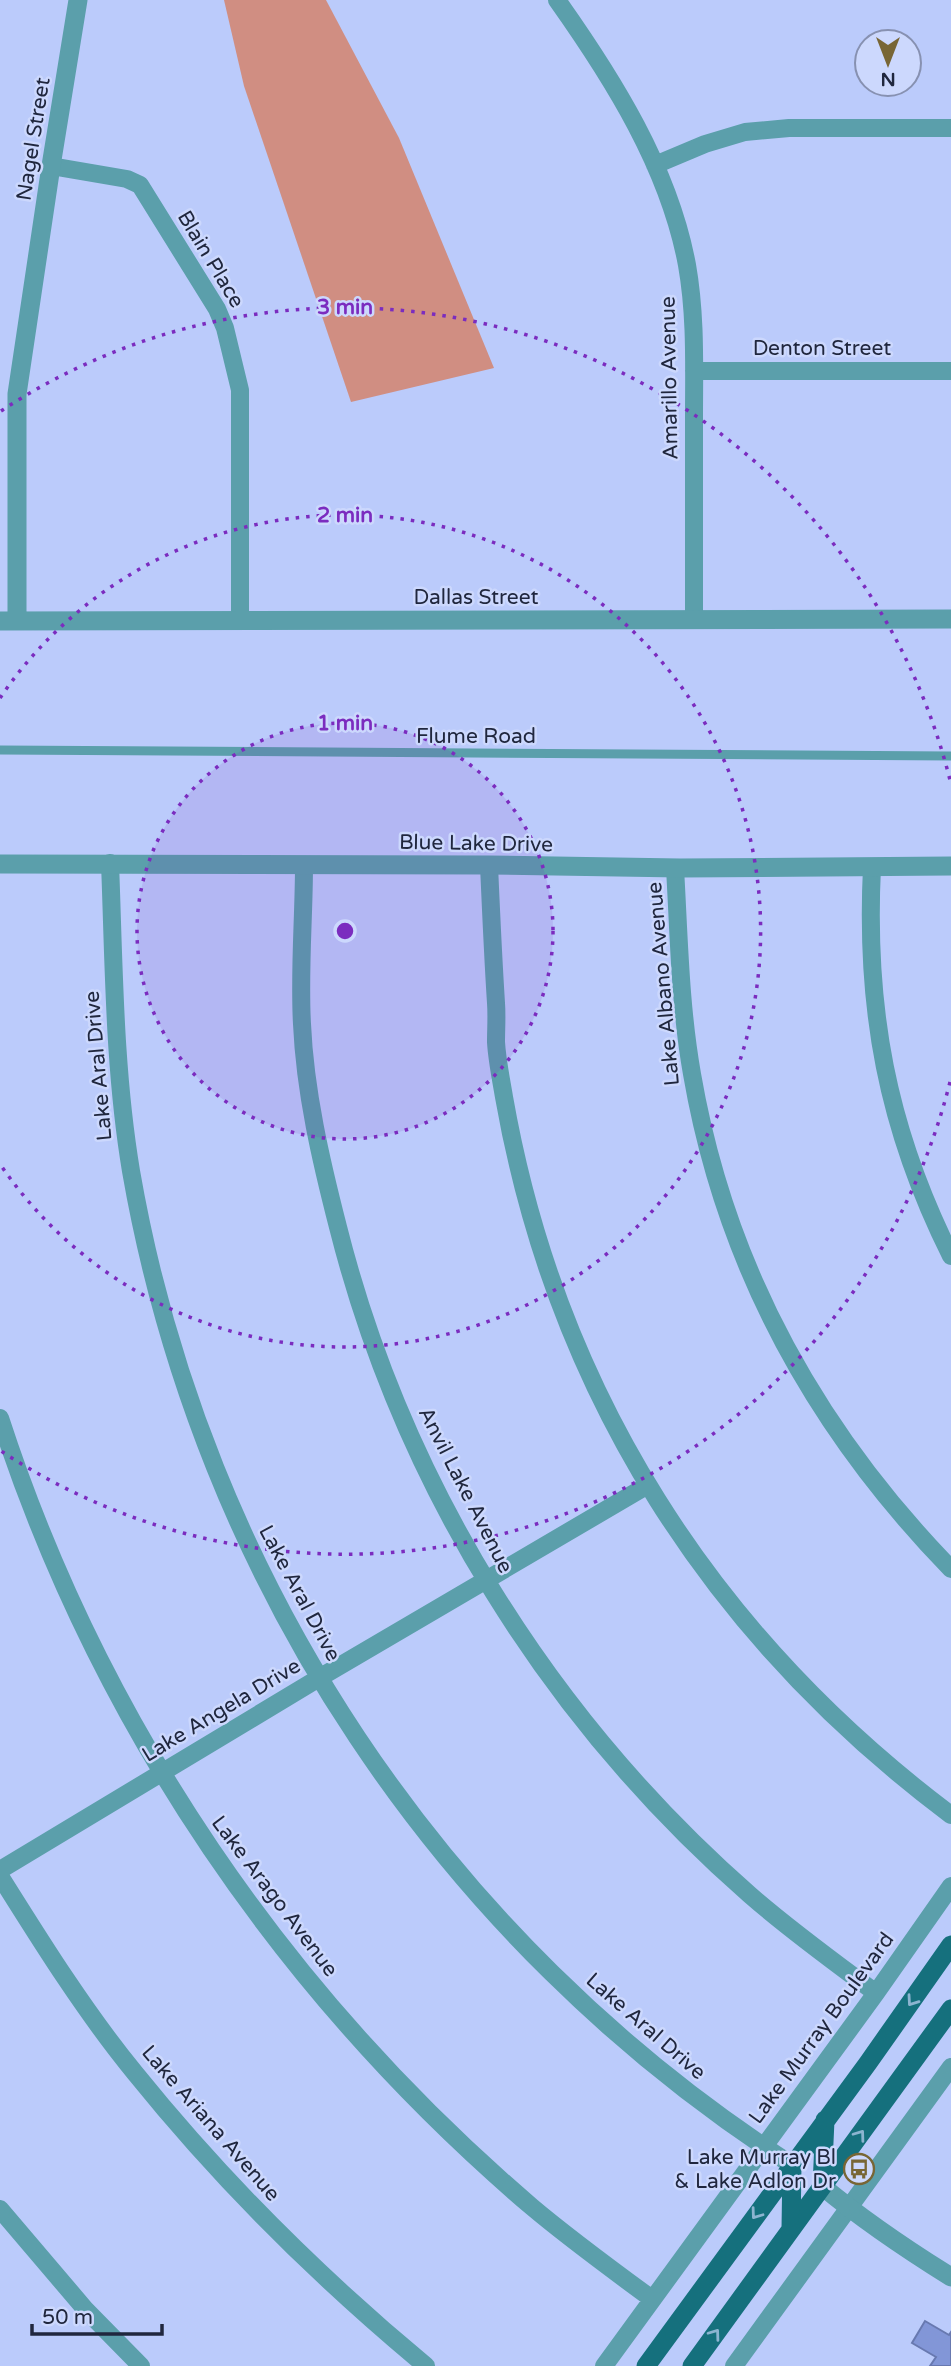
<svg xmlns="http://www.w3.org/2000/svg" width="951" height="2366" viewBox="0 0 951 2366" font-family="'Varela Round',sans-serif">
<rect width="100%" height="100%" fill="#bbcbfb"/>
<!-- green -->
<path fill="#d08e82" d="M224 0H326L399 138 494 368 351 402 244 86Z"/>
<!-- building -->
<path fill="#8296d7" stroke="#6879b0" stroke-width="2" d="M925 2321 949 2335 951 2332V2366H930L936 2357 912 2343Z"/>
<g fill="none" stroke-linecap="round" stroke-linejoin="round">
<!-- service -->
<path stroke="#5b9fab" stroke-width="9" d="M0 750 951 756"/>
<!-- minor -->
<path stroke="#5b9fab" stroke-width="18" d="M557 0C613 79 669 168 687 265 696 316 694 367 694 418 694 485 694 552 694 620
M655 165 705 144 745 132 789 128H951
M51 166 127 179 140 185 217 309 225 328 240 390V620
M694 371H951
M110 863C114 966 114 1069 131 1171 202 1580 443 1941 792 2165
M304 865C304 917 299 972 302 1024 305 1092 321 1161 338 1227 403 1485 550 1720 750 1895 790 1930 833 1961 876 1993
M489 865C491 911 493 957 496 1003 497 1016 496 1029 496 1042 497 1060 501 1079 504 1097 556 1393 712 1636 951 1815
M872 867C865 1009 887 1128 951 1256
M675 868C679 937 680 1006 692 1074 725 1266 816 1430 951 1569
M0 1418C100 1726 286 1997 532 2207 570 2239 611 2269 652 2299
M0 1870 319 1678 648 1485
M0 1876C42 1943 85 2012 135 2073 222 2181 320 2278 426 2366
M0 2209 85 2309 141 2366
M604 2366 876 1993 951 1886
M734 2366 951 2067"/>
<!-- tertiary -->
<path stroke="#5b9fab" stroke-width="19" d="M0 621 951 619
M17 621V394L51 166 78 0
M0 864 489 865 680 868 951 866
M822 2186C863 2220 906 2249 951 2277"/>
<!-- primary -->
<path stroke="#15707d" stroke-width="19" d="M822 2186 825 2120
M791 2229 792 2165
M646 2366 868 2063 951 1945
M692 2366 951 2009"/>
</g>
<!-- one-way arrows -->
<defs><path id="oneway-chevron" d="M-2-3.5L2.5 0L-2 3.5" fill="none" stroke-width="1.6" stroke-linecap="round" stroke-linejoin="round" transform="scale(1.75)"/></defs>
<g stroke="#8cb4d0">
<use href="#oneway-chevron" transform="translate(912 2001) rotate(125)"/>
<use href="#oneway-chevron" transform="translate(860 2135) rotate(-54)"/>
<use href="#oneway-chevron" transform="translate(756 2214) rotate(126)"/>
<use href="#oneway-chevron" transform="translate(715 2334) rotate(-54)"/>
</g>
<!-- distance rings -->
<circle cx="345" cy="931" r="208" fill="#7b2cbf" fill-opacity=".12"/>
<g fill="none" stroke="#7b2cbf" stroke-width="3.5" stroke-dasharray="3.5 7">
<circle cx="345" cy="931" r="208"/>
<path d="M0 698A416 416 0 1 1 0 1164"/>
<path d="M950 1082A624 624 0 0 1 1 1451M1 411A624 624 0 0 1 950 780"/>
</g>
<!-- icons -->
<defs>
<g id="bus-ring" transform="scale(1.575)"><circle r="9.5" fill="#ccd8fd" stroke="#786635" stroke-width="1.5"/><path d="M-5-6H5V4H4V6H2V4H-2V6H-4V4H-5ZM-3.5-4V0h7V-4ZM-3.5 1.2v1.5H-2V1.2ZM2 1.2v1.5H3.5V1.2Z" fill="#786635"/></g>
</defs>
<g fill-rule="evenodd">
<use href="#bus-ring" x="859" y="2169"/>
</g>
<g text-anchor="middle" stroke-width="5" stroke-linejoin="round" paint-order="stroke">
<!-- street labels -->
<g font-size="21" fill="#20273e" stroke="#ccd8fd">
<text transform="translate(33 139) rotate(-81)" y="7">Nagel Street</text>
<text transform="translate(211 259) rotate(59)" y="7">Blain Place</text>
<text x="822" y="355">Denton Street</text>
<text transform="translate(669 378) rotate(-91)" y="7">Amarillo Avenue</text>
<text x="476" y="604">Dallas Street</text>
<text x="476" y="743">Flume Road</text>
<text transform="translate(476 843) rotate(1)" y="7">Blue Lake Drive</text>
<text transform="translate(663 984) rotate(-95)" y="7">Lake Albano Avenue</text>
<text transform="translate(98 1066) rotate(-95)" y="7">Lake Aral Drive</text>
<text transform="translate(466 1490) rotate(63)" y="7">Anvil Lake Avenue</text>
<text transform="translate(300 1593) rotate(62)" y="7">Lake Aral Drive</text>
<text transform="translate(221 1710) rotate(-31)" y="7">Lake Angela Drive</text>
<text transform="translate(275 1896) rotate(53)" y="7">Lake Arago Avenue</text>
<text transform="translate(646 2026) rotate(41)" y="7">Lake Aral Drive</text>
<text transform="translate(821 2028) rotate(-54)" y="7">Lake Murray Boulevard</text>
<text transform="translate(211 2123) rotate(49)" y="7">Lake Ariana Avenue</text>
</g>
<!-- poi labels -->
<g font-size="21" fill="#20273e" stroke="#ccd8fd" text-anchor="end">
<text x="836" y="2164">Lake Murray Bl<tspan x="836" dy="24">&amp; Lake Adlon Dr</tspan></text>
</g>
</g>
<circle cx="345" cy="931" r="10" fill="#7b2cbf" stroke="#ccd8fd" stroke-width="3.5"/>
<g font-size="21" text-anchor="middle" font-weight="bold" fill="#7b2cbf" stroke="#ccd8fd" stroke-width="5" stroke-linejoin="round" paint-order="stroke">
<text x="345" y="314">3 min</text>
<text x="345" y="522">2 min</text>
<text x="345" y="730">1 min</text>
</g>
<!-- north arrow -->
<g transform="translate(888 63) rotate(180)"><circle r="33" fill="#ccd8fd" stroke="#8791b1" stroke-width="2"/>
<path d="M0-5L12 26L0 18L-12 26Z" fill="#786635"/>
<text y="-10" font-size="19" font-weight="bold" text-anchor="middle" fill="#20273e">N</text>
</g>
<!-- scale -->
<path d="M32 2324v10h130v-10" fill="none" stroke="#20273e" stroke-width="3.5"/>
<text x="42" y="2324" font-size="21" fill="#20273e" stroke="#ccd8fd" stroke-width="5" paint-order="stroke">50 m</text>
</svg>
